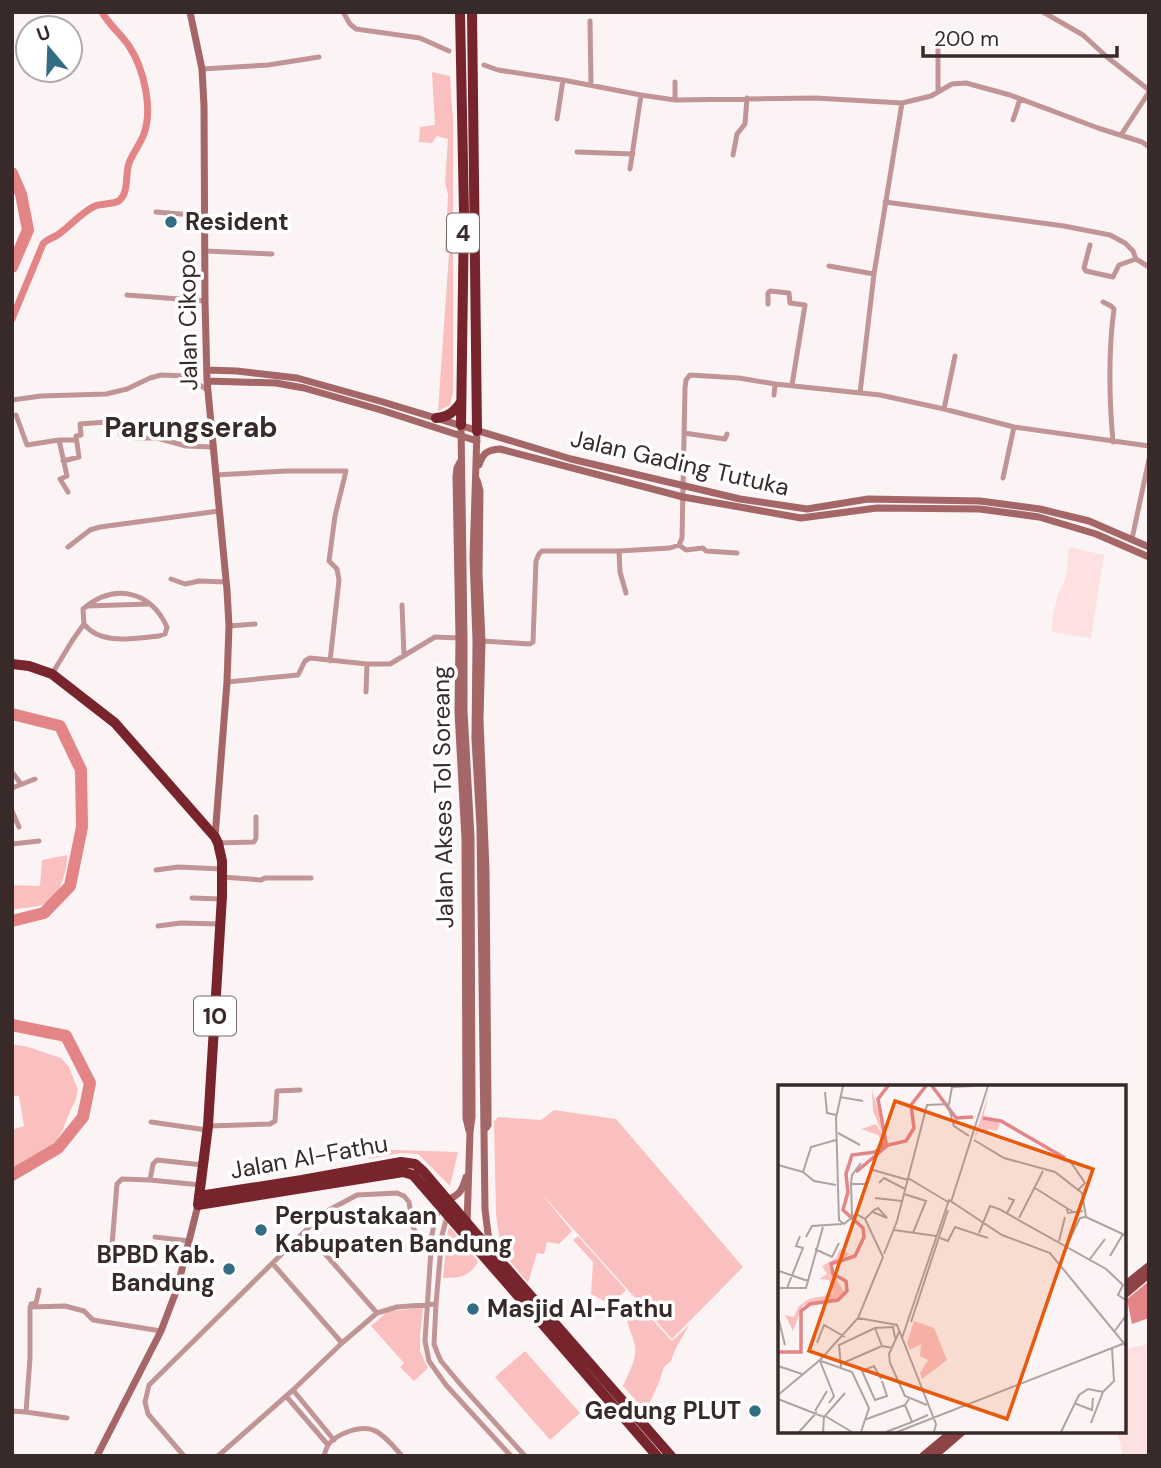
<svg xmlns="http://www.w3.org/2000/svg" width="1161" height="1468" viewBox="0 0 1161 1468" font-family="'DM Sans',sans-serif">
<rect width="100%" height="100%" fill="#fcf4f4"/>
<!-- built -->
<path fill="#fde1e1" d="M1069 547 1104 555 1091 638 1052 632 1053 615 1058 593 1064 583 1067 570Z
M1149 1344V1456H1123L1117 1431H1124V1349Z"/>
<!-- green -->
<path fill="#fac0bf" d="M432 72 450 76 453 119V393L450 405 438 411 449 253 445 252 448 195 445 182 448 139 437 136 432 143 419 142 420 127 435 125Z
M67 855C68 867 60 894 50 901 41 908 23 907 12 910V885L40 886 42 860Z
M12 1044 28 1047 61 1058 69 1067 78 1090 75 1102 72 1107 63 1129 57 1140 45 1153 12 1172V1130L24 1126 19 1096H12Z
M554 1110 616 1119 743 1267 672 1339 540 1192 572 1231 559 1244 547 1242 544 1254 537 1253 528 1283 507 1258 502 1251 500 1241 496 1215 494 1121 498 1117 541 1120Z
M368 1149 458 1152 450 1186 418 1154 400 1153 369 1159Z
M451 1228 478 1262C469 1277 460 1278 443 1278L448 1229Z
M578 1236 626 1290 616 1300 609 1298 606 1302 591 1294 593 1262 573 1240Z
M639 1305 672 1341 689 1325 675 1350 671 1361 664 1367 659 1382 646 1412 623 1386C628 1374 637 1360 635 1346 633 1336 628 1328 627 1317Z
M423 1307 420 1336V1351L428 1368 414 1381 400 1367 404 1363 371 1326 387 1312Z
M525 1351 580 1413 550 1440 495 1377Z"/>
<!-- water -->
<path fill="#e38487" d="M1148 1282 1149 1318 1132 1324 1127 1299Z"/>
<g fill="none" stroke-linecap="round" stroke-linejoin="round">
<!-- canal -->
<path stroke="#e38487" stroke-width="7" d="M12 319 43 244C47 239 50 239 56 236 70 227 80 213 95 206 102 203 114 205 120 200 129 191 125 175 129 163 133 153 140 144 144 134 153 108 144 69 129 46 121 34 109 25 102 12"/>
<!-- river -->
<path stroke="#e38487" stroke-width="12" d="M12 173 21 194 28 230 12 267
M12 714 60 726 81 770 82 827 70 886 44 913 12 921
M12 1025 66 1036 90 1083 83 1117 58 1148 12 1175"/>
<!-- street -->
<path stroke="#c19595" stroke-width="5" d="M343 12 350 24 356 29 420 38 449 51
M1043 12 1083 35 1107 57 1149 90
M590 21 591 85
M484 65 498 70 563 80 641 95 675 100 815 98 902 103 931 96 952 84 966 83 1010 95 1098 128 1142 142 1149 147
M202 69 268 65 319 57
M938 92V47
M675 100V82
M557 119 563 80
M1013 120 1020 99
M1121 135 1149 92
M577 152 633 154
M733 155 737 134 745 124 747 98
M630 169 641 95
M885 202 1064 226 1110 235 1125 243 1133 251 1136 259
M156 212 206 216
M1090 245 1084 268 1086 271 1113 277 1119 265 1136 259 1149 267
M205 251 272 254
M829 266 874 274
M127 295 205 301
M1103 302 1111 306 1114 309C1108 354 1109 397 1113 442
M768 304V293L770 291 789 293 790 303 805 305 792 385
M860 393 874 274 902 103
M774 395 775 384
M12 400 41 396 106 394 127 389 150 378 161 375 187 376 207 390
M944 409 955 356
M16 415 27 445 59 440
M684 433 725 439 727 434
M63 461 79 457 76 436 81 435 80 424 120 421 121 435 135 438H157L186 446 212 447
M215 475 287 471H346L335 516 329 561 337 569 339 580 330 661
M1003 478 1014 427
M68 492 60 479 67 476 59 440H76
M1132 539 1149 459
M679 545 682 538 685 388 686 380 690 375 739 378 775 384 880 395 944 409 1014 427 1149 446
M68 547 90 530 100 527 219 511
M619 551 620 572 626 593
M171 579 185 584 199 581 226 582
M402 605 404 656
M87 606 149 604
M229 626 255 624
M482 641 530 644 533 642 536 561 539 554 542 551H619L670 548 679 545 686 550 703 548 706 551 737 553
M52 674 72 641 84 624 83 609C114 583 150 590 167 627L165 634 159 636C135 638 101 646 84 624
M227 682 298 675 305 661 310 658 367 664H390L435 637 459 638
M366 692 367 664
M12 772 21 784
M12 788 35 779
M12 811 19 827
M218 843 254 842 256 838V817
M12 844 39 841
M156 870 178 867 222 869
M222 877 261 880 265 878H311
M192 898 221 899
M158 926 181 923 220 924
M151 1122 207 1130
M208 1126 270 1124 275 1121 277 1091 300 1090
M201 1185 150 1180 153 1164 157 1160 203 1165
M442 1206 436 1217 432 1234 425 1341 429 1361 446 1385 511 1456
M448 1213 442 1235 436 1304 434 1344 437 1352 441 1361 461 1385 525 1456
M155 1237 189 1241
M431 1247 416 1233 413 1227 409 1202 404 1196 397 1193 357 1195 327 1211 305 1231 377 1313 397 1307 436 1304
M101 1248H109L112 1245 117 1184 122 1179 150 1180
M273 1264 342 1343
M125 1290H134L144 1287 177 1289
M31 1304 36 1303 39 1290
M293 1390 334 1440
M286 1396 328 1445
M12 1411 26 1412 67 1418
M26 1412 30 1358V1307L65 1306 84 1311 93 1320 161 1331
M184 1456 148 1414 145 1402 149 1385 305 1231
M218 1456 293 1390 342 1343 377 1313
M324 1456C325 1452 326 1449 328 1445 336 1434 360 1425 373 1430 383 1433 395 1448 402 1456"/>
<!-- secondary -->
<path stroke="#a46667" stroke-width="7" d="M190 12 202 69 204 106 205 301 207 381 227 590 229 626 227 682 215 837
M207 370 237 371 297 378 383 402 571 459 740 499 807 509 868 499 980 501 1040 509 1089 521 1149 547
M207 381 276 383 304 388 381 410 477 441
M461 425 464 638V711L471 837 472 1117 470 1132 467 1225
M477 431 473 558 476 641 475 739 480 827 485 1209 488 1234 494 1250
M460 462 457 468 456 477 459 638 458 712 465 839 466 1118 469 1131
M479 465C483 453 487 450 500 449L683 497 801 518 877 508 980 509 1039 517 1096 534 1149 557
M477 480 480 491 479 574 482 641 480 720 486 870 488 1109V1125L486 1128
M448 1199C460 1196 463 1188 466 1177
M97 1456 161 1331 177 1289 198 1205"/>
<!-- primary -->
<path stroke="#8d4447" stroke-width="8" d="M1124 1286 1149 1266
M1124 1295 1149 1274
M923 1456 953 1431
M934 1456 963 1431"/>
<!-- highway -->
<path stroke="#78242c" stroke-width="10" d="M460 12 464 213 461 425
M472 12 477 431
M436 418C448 417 454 412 461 402
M12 664 29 666 52 674 115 723 215 837 218 843 222 861V896L208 1126 198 1205 403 1172 413 1175 657 1456
M199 1196 302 1180 401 1162 415 1164 423 1171 473 1230 671 1456"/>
</g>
<!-- markers -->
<g fill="#336d85" stroke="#fff" stroke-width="2.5">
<circle cx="171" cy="222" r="7"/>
<circle cx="261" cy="1230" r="7"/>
<circle cx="229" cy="1269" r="7"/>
<circle cx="473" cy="1309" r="7"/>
<circle cx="755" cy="1411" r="7"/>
</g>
<g text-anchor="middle" stroke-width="7" stroke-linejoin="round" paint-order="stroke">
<!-- shield labels -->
<g fill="#fff" stroke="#746a6a" stroke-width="2">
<rect x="447" y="213.5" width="32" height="39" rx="5"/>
<rect x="194" y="996.5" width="42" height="39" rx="5"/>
</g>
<g font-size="23" font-weight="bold" fill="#392a2a">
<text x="463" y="241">4</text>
<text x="215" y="1024">10</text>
</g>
<!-- poi labels -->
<g font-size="24" font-weight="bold" fill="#392a2a" stroke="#fff" text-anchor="start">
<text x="185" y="230">Resident</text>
<text x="275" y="1224">Perpustakaan<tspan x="275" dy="28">Kabupaten Bandung</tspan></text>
<text x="215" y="1263" text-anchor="end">BPBD Kab.<tspan x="215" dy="28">Bandung</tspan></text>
<text x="487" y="1317">Masjid Al-Fathu</text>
<text x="741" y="1419" text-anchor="end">Gedung PLUT</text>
</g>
<!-- street labels -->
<g font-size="24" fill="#392a2a" stroke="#fff">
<text transform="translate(188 320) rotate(-91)" y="8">Jalan Cikopo</text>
<text transform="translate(680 463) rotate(13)" y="8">Jalan Gading Tutuka</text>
<text transform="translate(443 797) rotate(-91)" y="8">Jalan Akses Tol Soreang</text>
<text transform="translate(309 1157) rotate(-10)" y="8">Jalan Al-Fathu</text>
</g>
<!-- quarter labels -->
<g font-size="28" font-weight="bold" fill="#392a2a" stroke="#fff">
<text x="191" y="437">Parungserab</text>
</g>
</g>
<!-- overview -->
<g transform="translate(778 1085)">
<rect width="348" height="348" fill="#fcf4f4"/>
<path d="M94 5 107 47V55L104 60 99 64 104 57 100 50 83 44 98 39 105 50 95 26ZM211 7 205 33 232 41 222 38 219 46 210 44 208 48 202 42 196 54ZM62 164 72 169 79 165 51 181 66 207 57 215 25 220 15 246 7 230 16 232 21 221 31 214 55 209 51 195 41 194 49 189 44 181 58 173ZM136 236 156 243 169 275 144 294 142 288 150 275 142 271 143 259 132 265 129 258Z" fill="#fac0bf"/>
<path fill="none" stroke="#e38487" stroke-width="3.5" d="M154 1 178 33 195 32M205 33 223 36 287 73M78 87 110 60 128 56 136 43 133 20 148 1M0 267H23V226L32 219 60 215 69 206 68 196 55 189 53 179 77 171 86 152 85 143 65 125 70 107 68 89 74 70 97 67 108 57 100 14 110 1"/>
<path fill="none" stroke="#aea3a3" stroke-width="2" d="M65 1 58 33 61 135 66 139 78 129 87 134 105 172 80 233 119 240 158 339 156 347M47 7 49 28 58 30M62 12 85 16M170 20 176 41 191 51M60 48 82 60M196 55 226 73 277 87 304 108 308 132 349 151M292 76 307 98 300 105M0 80 25 87 33 62 58 55M95 85 130 95M25 87 36 96 58 100M130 93 170 117M101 98 106 93 127 104M73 99 74 90 83 78M257 103 295 127M126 109 148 116 135 148M97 113 124 116M173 117 210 1M288 122 290 128 305 126M229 128 236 115 230 113M74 131 73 99H87M241 133 265 86M87 134 96 125 100 123 109 133 95 127M116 145 158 151M201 148 212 121 221 124 328 184 345 200 340 210 349 216M28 152 34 141 64 139M162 153 170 156 177 142 210 153M281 156 287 132M289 160 302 133 308 132M37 164 54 172 61 158M106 169 119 136 149 20 171 19 174 2 196 1M332 171 345 149M312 174 327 154M1 186 30 196M0 203H28L45 142M9 203 25 163 18 161 22 151M0 232 7 260M133 237 170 125M121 247 111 269 112 278 127 311 149 320M336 247 349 229M124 253 171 115 224 150 272 168 349 262M39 258 46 240 67 252M115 263 104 261 97 243 115 242 117 253M42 276 56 311 51 318M43 276 74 287 91 323 83 347M65 278 104 261M0 281 24 289M63 282 61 260 97 243M103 294 96 281 84 286 97 315 109 311 104 296M0 310 42 275 80 233M0 314 46 332 45 347M296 318 314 325 315 313M127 320 134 337 150 330M37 326 49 306M47 331 74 347M46 332 67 308M86 335 127 320 131 314M313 338 325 307M21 347 39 327M108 347 134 337M119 347 347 258M283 347 301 310 310 304 325 307 336 296 334 263"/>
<path fill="#e8590c" fill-opacity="0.15" stroke="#e8590c" stroke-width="3.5" d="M117 16 315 84 229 334 31 266Z"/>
<rect width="348" height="348" fill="none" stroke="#392a2a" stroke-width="3.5"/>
</g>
<!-- border -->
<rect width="1161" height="1468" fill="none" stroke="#392a2a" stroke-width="28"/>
<!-- north arrow -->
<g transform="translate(49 49) rotate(341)"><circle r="33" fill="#ffffff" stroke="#b0aaaa" stroke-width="2"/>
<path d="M0-5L12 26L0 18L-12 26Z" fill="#336d85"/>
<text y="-10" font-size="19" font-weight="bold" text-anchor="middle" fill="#392a2a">U</text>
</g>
<!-- scale -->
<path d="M923 46v10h194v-10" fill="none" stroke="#392a2a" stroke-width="3.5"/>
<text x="934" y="46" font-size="21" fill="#392a2a" stroke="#ffffff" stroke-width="5" paint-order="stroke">200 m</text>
</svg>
